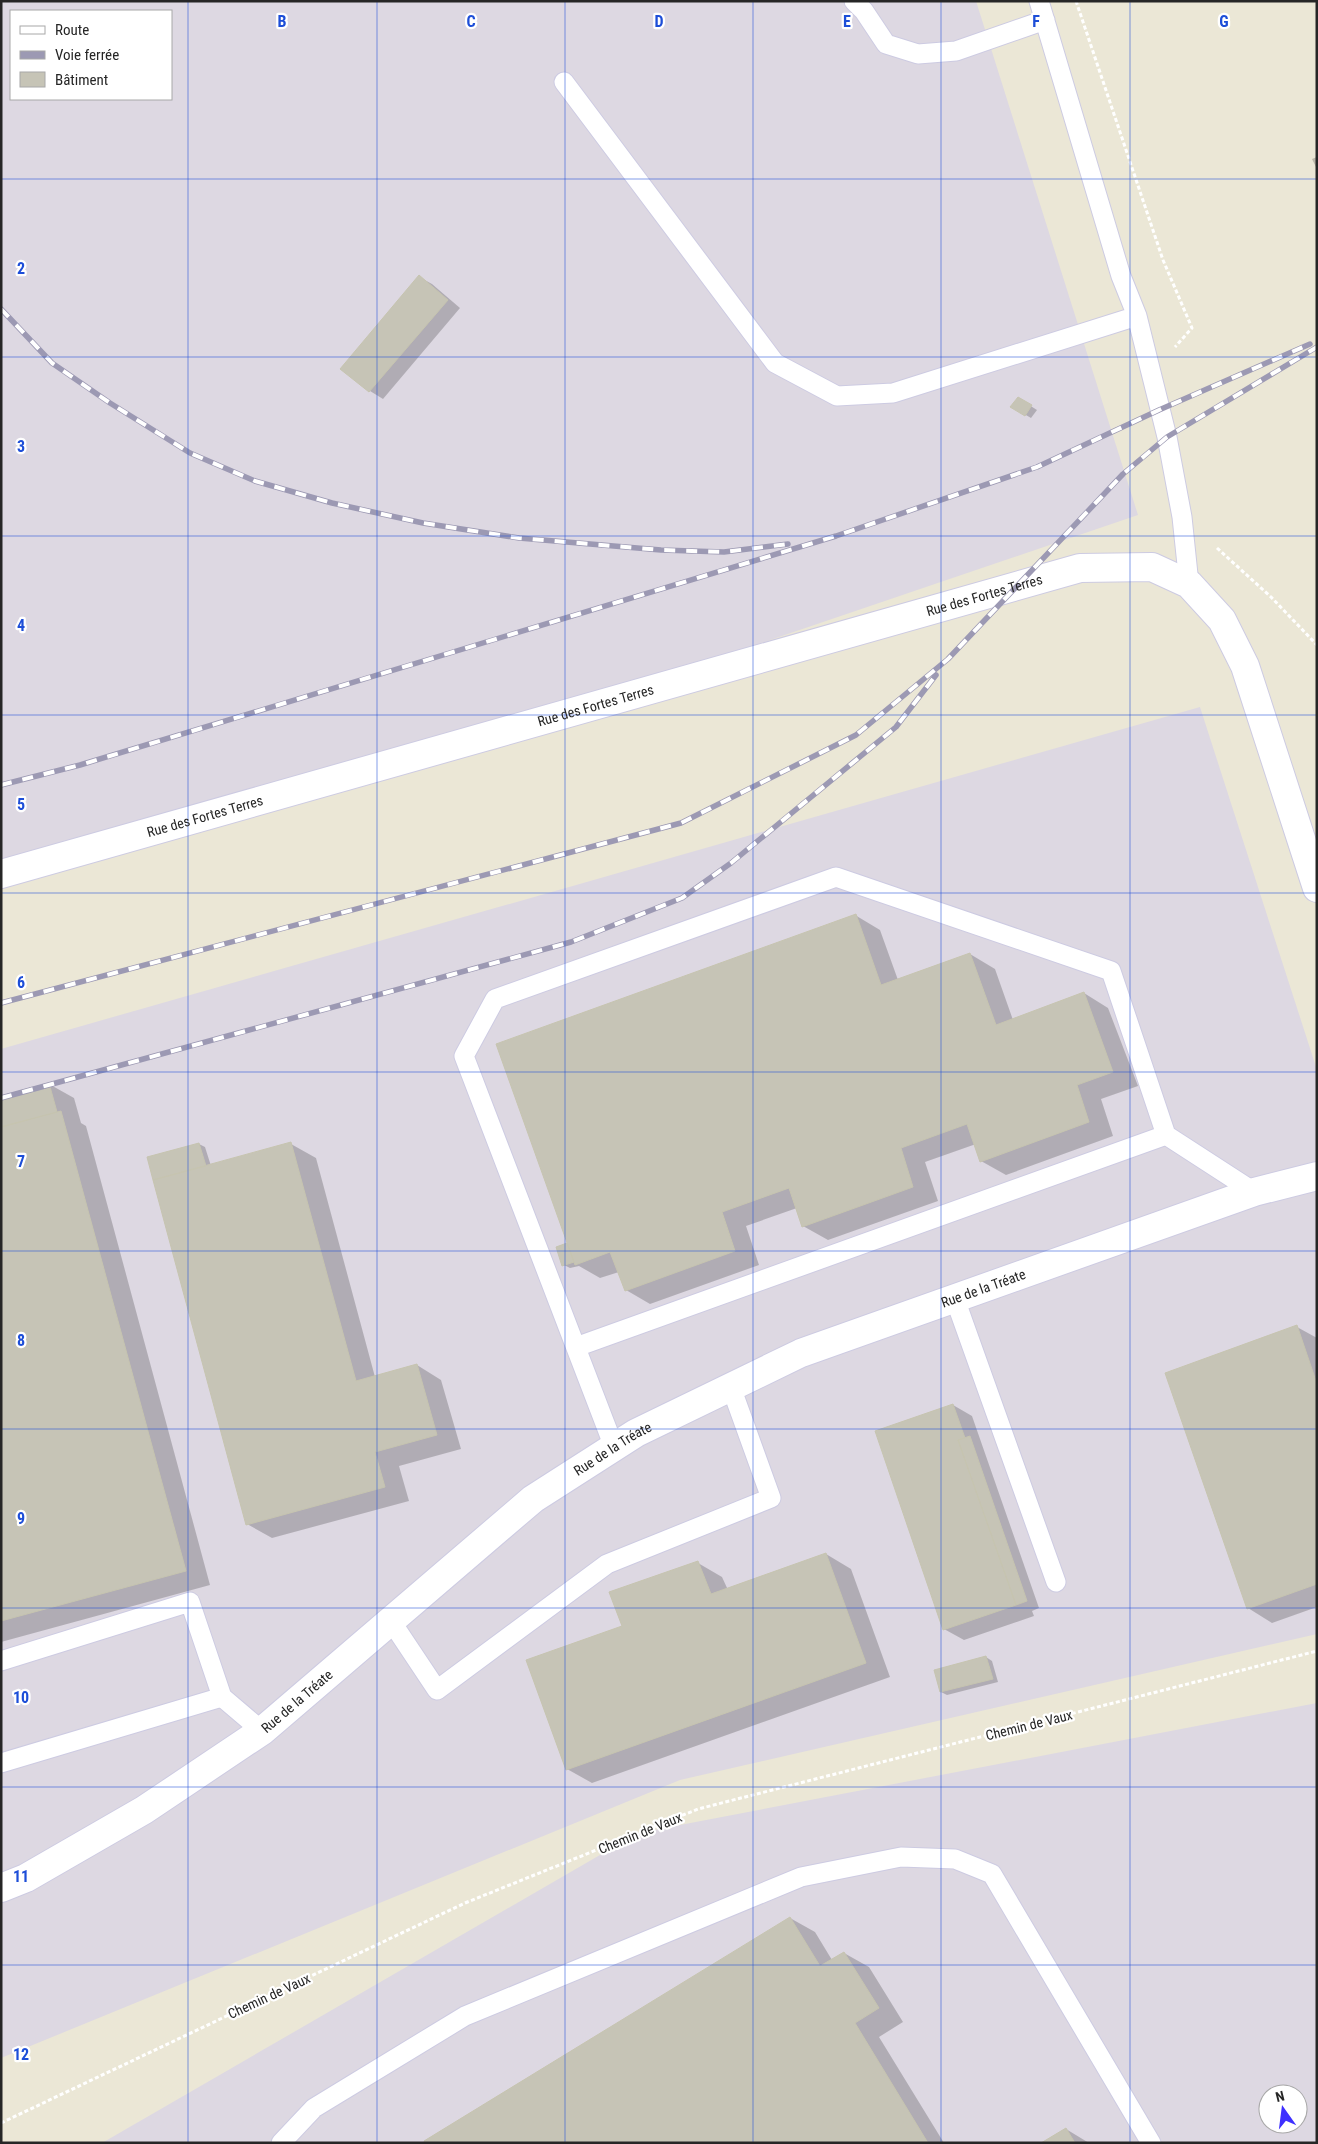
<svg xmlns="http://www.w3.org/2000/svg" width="1318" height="2144" viewBox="0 0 1318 2144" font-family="'Roboto Condensed',sans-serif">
<rect width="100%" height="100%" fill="#ebe7d6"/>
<!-- industrial -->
<path fill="#ddd8e2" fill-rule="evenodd" d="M1 1H976L1138 515 573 707 1 865ZM11 11H171V99H11Z
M1200 707 1317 1070V1634L680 1780 1 2058V1049Z
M1317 1703V2143H102L638 1833ZM1268 2094H1298V2124H1268Z"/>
<!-- shadow -->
<path fill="#0003" d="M1317 157V169L1312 159Z
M419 277 432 284 460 308 383 399 370 391 342 368Z
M1018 398 1037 410 1031 418 1012 407Z
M855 915 880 930 898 980 970 954 995 969 1013 1020 1084 993 1108 1008 1138 1086 1101 1099 1113 1136 1006 1175 981 1161 976 1144 925 1162 938 1201 828 1240 803 1226 797 1208 746 1226 759 1265 650 1304 626 1290 619 1272 600 1278 579 1266 570 1268 564 1265 557 1248 569 1244Z
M49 1084 74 1098 81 1123 86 1126 210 1585 1 1642V1097Z
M199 1144 205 1147 211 1166 291 1144 316 1158 375 1377 417 1365 441 1380 461 1449 399 1466 409 1501 272 1538 247 1524Z
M1297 1327 1317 1338V1607L1272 1623 1248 1608Z
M953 1405 972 1416 1039 1608 1032 1611 1034 1616 964 1640 944 1629Z
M826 1554 851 1569 890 1677 592 1783 567 1769 624 1627 698 1563 722 1577 728 1590Z
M986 1657 992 1661 998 1682 947 1695 941 1692Z
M790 1918 815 1932 832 1960 844 1953 869 1967 903 2022 879 2037 944 2143H426Z
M1066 2129 1089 2143H1044Z"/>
<!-- building -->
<path fill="#c6c4b6" stroke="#c6c4b0" d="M419 275 448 300 369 392 340 369Z
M1018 397 1032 405 1025 416 1010 407Z
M856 914 881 985 970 953 996 1025 1084 992 1113 1072 1077 1085 1089 1122 980 1162 967 1124 901 1148 913 1187 802 1227 789 1188 722 1212 735 1251 625 1291 610 1252 575 1265 496 1044Z
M49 1083 57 1112 1 1127V1096Z
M61 1111 186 1571 1 1621V1127Z
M291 1142 356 1381 417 1364 437 1435 375 1452 385 1487 246 1525 153 1180Z
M199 1143 206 1166 153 1180 147 1157Z
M567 1243 574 1262 562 1266 556 1247Z
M1297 1325 1317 1384V1584L1247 1609 1165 1373Z
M953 1404 965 1438 958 1440 1016 1605 943 1630 875 1431Z
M970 1436 1027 1601 1016 1605 958 1440Z
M826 1553 866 1663 566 1770 526 1660 622 1626 609 1592 698 1561 711 1594Z
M986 1656 993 1679 940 1692 934 1670Z
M790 1917 820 1966 844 1952 879 2008 855 2023 928 2143H425L424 2141Z
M1066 2128 1075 2143H1041Z"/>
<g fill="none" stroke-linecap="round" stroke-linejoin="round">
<!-- service casing -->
<g stroke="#cdcbe2" stroke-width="21">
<path id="service" d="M854 1 864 11 886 44 918 54 956 51 1045 20
M1039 1 1121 276 1137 316 1167 437 1182 517 1189 584
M564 82 775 363 837 396 893 393 1137 316
M955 1299 1056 1582
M576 1347 1166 1135
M614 1447 464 1056 495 999 836 877 1111 971 1166 1135 1254 1192
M391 1621 437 1690 607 1564 771 1498 731 1387
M1 1661 190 1602 222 1697 1 1763
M222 1697 262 1731
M281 2143 314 2108 465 2016 801 1877 901 1857 955 1859 992 1874 1151 2143"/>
</g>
<!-- minor casing -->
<g stroke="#cdcbe2" stroke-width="30">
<g id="minor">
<path id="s1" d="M1 1888 26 1878 144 1810 262 1731 533 1499 636 1433 801 1353 1254 1192 1317 1176"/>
</g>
</g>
<!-- tertiary casing -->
<g stroke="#cdcbe2" stroke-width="30">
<g id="tertiary">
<path id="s2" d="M1 874 1080 568 1152 567 1189 584 1222 620 1245 666 1317 888"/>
</g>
</g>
<!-- path -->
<path stroke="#fff" stroke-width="3" stroke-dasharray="4 2.5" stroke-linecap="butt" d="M1076 1 1163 260 1192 328 1175 347
M1217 548 1271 597 1317 645
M1 2123 465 1903 698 1809 1317 1651"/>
<!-- service -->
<use href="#service" stroke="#fff" stroke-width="19"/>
<!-- minor -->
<use href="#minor" stroke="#fff" stroke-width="28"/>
<!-- tertiary -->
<use href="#tertiary" stroke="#fff" stroke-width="28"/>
<!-- rail casing -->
<g stroke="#9c99b3" stroke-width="5.5">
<path id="rail" d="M1 309 52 363 110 403 190 453 255 481 332 503 423 523 519 538 661 550 724 552 788 544
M1 785 80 765 836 536 1037 467 1159 410 1310 344
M1 1003 681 823 856 735 948 659 1123 474 1167 437 1317 347
M1 1098 571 942 682 898 731 863 896 727 936 675"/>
</g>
<!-- rail -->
<use href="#rail" stroke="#fff" stroke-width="4" stroke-dasharray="11" stroke-linecap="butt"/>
</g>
<!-- grid -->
<path fill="none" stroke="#1d4ed8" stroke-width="1" stroke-opacity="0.55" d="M188 1V2143M377 1V2143M565 1V2143M753 1V2143M941 1V2143M1130 1V2143M1 179H1317M1 357H1317M1 536H1317M1 715H1317M1 893H1317M1 1072H1317M1 1251H1317M1 1429H1317M1 1608H1317M1 1787H1317M1 1965H1317"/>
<g text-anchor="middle" stroke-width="4.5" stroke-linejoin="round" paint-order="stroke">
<!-- street labels -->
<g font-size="14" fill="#262626" stroke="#fff">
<text dy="5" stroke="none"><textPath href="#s2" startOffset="1022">Rue des Fortes Terres</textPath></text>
<text dy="5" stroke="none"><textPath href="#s2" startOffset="618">Rue des Fortes Terres</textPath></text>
<text dy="5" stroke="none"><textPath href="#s2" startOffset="212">Rue des Fortes Terres</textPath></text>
<text dy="5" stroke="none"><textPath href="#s1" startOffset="1161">Rue de la Tréate</textPath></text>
<text dy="5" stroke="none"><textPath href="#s1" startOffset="756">Rue de la Tréate</textPath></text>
<text dy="5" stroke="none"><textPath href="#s1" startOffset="351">Rue de la Tréate</textPath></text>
<text transform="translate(1029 1725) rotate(-14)" y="5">Chemin de Vaux</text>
<text transform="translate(640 1833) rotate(-22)" y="5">Chemin de Vaux</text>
<text transform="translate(269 1996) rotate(-25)" y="5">Chemin de Vaux</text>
</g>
</g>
<g font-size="16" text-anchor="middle" font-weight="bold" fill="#1d4ed8" stroke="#fff" stroke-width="4.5" stroke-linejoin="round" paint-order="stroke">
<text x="282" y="27">B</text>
<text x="471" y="27">C</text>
<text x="659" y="27">D</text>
<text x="847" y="27">E</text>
<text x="1036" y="27">F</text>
<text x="1224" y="27">G</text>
<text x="21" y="274">2</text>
<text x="21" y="452">3</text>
<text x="21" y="631">4</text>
<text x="21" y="810">5</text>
<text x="21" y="988">6</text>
<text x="21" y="1167">7</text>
<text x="21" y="1346">8</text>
<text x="21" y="1524">9</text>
<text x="21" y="1703">10</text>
<text x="21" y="1882">11</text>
<text x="21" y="2060">12</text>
</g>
<!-- border -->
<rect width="1318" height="2144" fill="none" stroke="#262626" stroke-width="5"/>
<!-- legend -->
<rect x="10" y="10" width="162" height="90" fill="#ffffff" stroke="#a8a8a8"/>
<rect x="20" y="26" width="25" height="8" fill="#ffffff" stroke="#a8a8a8"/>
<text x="55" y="35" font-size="15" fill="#262626">Route</text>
<rect x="20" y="51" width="25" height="8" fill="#9c99b3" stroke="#a8a8a8"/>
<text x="55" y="60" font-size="15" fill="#262626">Voie ferrée</text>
<rect x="20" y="72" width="25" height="15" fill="#c6c4b6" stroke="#a8a8a8"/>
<text x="55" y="85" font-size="15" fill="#262626">Bâtiment</text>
<!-- north arrow -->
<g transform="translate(1283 2109) rotate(346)"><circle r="24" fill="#ffffff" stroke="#a8a8a8"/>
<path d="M0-4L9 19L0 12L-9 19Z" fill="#3e2fff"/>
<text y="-8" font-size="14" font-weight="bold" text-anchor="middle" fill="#262626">N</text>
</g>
</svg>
